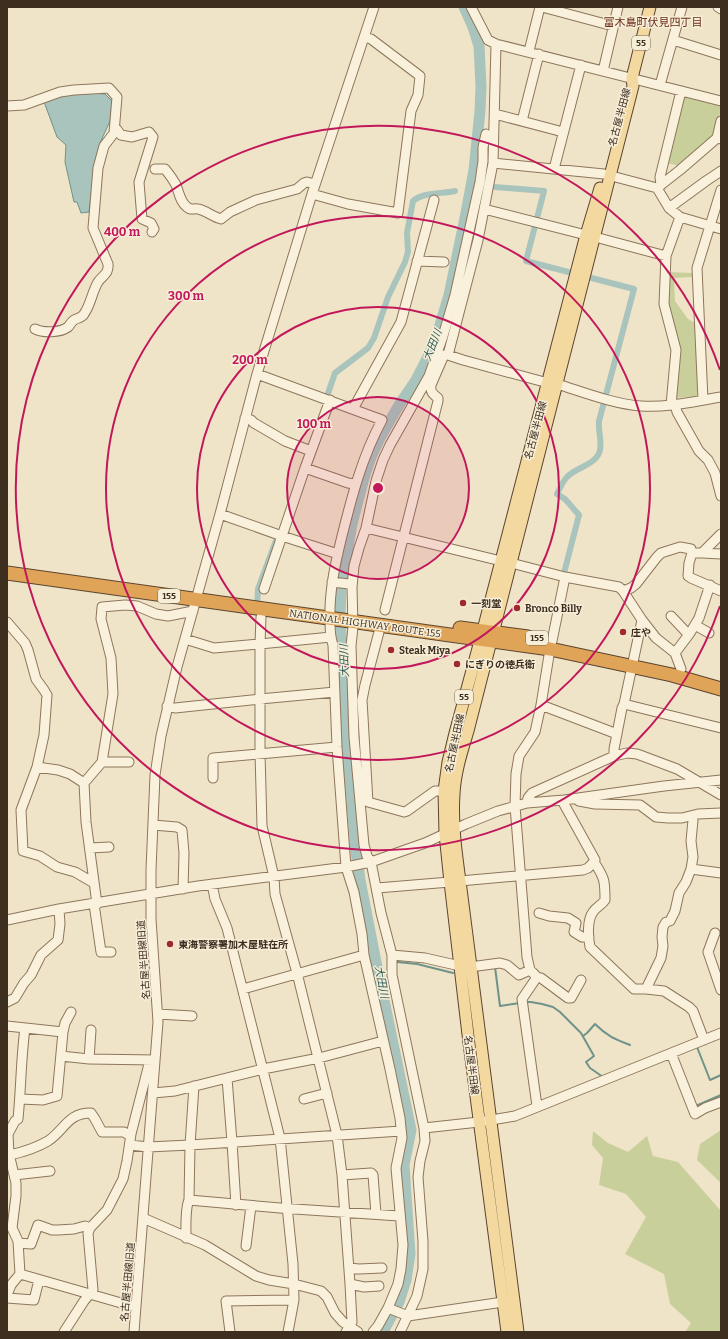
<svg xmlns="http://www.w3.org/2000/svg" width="728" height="1339" viewBox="0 0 728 1339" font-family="Bitter,'Noto Sans JP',serif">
<rect width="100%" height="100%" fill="#f0e4c8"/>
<!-- green -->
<path fill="#c9cf9b" d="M686 96 720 104 721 109 714 137 680 166 666 163 682 99Z
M667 272 693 273V277L674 278 675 301 688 319 697 324V396L673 398 677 350 666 302Z
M721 1130V1183L697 1160 700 1144Z
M593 1131 608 1143 628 1152 647 1136 653 1156 678 1162 721 1211V1332H685L691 1323 670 1304 664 1274 625 1254 646 1217 626 1194 599 1185 603 1158 592 1145Z"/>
<!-- water -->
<path fill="#a9c4bc" stroke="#6f938a" d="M81 92 105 94 112 101 110 121 100 143 95 162 89 212 81 213 77 202H74L65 162 66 145 57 137 43 99Z"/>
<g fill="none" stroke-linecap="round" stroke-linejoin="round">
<!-- stream -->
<path stroke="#6f938a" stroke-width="2" d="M397 962 417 964 453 973
M495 967 500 1006 520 1003
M525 1002H531L542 1004 553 1007 560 1012 581 1033 594 1056 586 1062 590 1068 603 1077
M583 1036 587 1033 595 1024C607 1036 615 1039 630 1045
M696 1047H697L710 1080 721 1075
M698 1105 721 1095"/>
<!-- canal -->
<path stroke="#a9c4bc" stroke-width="6" d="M495 187 544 191 526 261 634 289 599 421C598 432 602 440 600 450 597 465 576 467 567 477 563 481 560 488 557 494L565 499 579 515 564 573
M325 402 335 373 368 348 374 338 388 297 405 262 408 252 407 233 413 201C423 192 442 194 455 191
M257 608 258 589 278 535"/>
<!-- river -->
<path stroke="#a9c4bc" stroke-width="11" d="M383 1332 399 1302 406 1280 410 1254 404 1165 411 1130 375 957 360 880 356 851 348 755 340 615 341 588 352 524 364 478 371 457 380 438 399 405 416 380 434 345 449 295 466 213 474 170 480 111 481 86 479 46 473 27 464 7"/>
<!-- minor casing -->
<g stroke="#8d765c" stroke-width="11">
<path id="minor" d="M471 7 488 40 496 44 721 101
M542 7 613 26
M718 7 721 9
M673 40 721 55
M529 51 540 7
M603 71 618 7
M660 85 682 7
M7 106 24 105 60 92 74 90 109 88 117 97 114 133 104 146 98 168 93 228 108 264C109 274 103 275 98 282 92 292 91 304 84 314 82 318 77 318 74 320 71 322 70 325 68 327 60 333 43 333 35 329
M495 114 563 132
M522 121 539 54
M115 127 121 135 132 137 149 132 153 137 139 182 142 219 151 223 154 229 152 232
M717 138 721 121
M493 163 604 174 657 188 669 208 680 217 666 256 664 304 676 350 671 405
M155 169H165C169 174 173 179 176 185 179 192 180 202 187 207 191 211 194 208 198 209 205 210 213 217 221 219L230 212 256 200 297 189 304 183 307 182 315 184
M554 169 581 65
M661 185 660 177 681 91
M657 188 680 170 717 138 721 139
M312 194 348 204 398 213 411 111 418 95 420 76 371 39 364 37
M669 208 706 181 721 171
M484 209 586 235
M680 217 721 229
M595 237 666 256
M417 261 444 262
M448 355 478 240 493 163 496 44
M257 374 382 420C362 457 352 496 342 536 335 564 329 592 330 621 330 629 330 637 333 645L337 747 346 867 354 892 362 934 364 955 390 1069 400 1118 402 1138 396 1168 403 1245 401 1269 398 1284 388 1308 378 1326 373 1332
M703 400 697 268 721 190
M675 404 677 412 699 451 708 460 715 473 721 496
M353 409 401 322 434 200
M245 418 251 420 254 423 285 441 311 451
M305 468 348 483 355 484
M220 514 282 536 338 554
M366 528 501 561
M721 534 702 553H692L689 563 688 576 691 578 721 591
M702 553 721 554
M511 563 565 577 619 587 623 591 642 620 656 638 675 653 681 669
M332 582 349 584
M264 589 305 468 330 400
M623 591 631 588 636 584 657 557 661 553 680 547 691 549 692 553
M385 610 438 401V398C433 394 430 392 431 385L444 355H448L463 360 548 383 557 384C583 392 613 404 641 406 668 408 695 401 721 397
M671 616 688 634
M7 622 25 643 28 650 36 679 44 690 47 695 44 735 37 767 58 770 70 774 84 783
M695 625 709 633
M379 632 365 685 362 700 368 802 404 812 407 811 435 791H444
M331 637 260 644V753L262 826 274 877 275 894 297 973 337 1135 342 1175 350 1284 352 1322 346 1332
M185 639 214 648 260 644 261 617
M552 641 565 577
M675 653 690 633 699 618 710 585
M624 704 721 728
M541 705 617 734
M167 706 175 708 260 699 335 692
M614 756V749L622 708 624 704 642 620
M102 762H129
M37 767 21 810 23 851 40 856 57 867 75 872 94 883
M213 778V758L337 747
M577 799 579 801 595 804 640 805 656 817 668 818H682L698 814 721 813
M564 800V804L595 860 594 862C605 878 605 882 605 900 602 905 596 907 593 912 587 920 588 937 590 947L634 989H646L661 958 663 946 662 937 663 927 666 922 670 921 675 911 679 893 686 882 691 869 693 857 691 841 693 820 692 816
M527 803 528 798 532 793 614 756 627 753 637 754 677 769 721 795
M153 825 177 827 182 830 184 853 183 889
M90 848 109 847
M691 869 721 873
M460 881 583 870 588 868 594 862
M212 884 215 899 227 928 280 1138 293 1264 294 1300 288 1332
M377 888 450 882
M94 904 101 952H111
M97 904 86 822 84 783 102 762 113 694 111 658 101 619 102 607 125 605 137 606 156 614 168 616 193 611
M539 913 549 916 568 918 576 923 574 932 582 937H589
M7 920 59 909 198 886 346 867 371 862 425 843 466 824 498 811 527 803 564 800 664 786 721 780
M715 933 708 952 721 990
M392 955 425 958 460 966
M470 967 500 963 507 965 519 975 530 970 537 977 522 999 537 1106
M530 970 527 957 515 806 516 774 519 756 535 732 541 705 550 649
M537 977 541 978 568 998H571L581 980
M243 989 364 955
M646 989 664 991 689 1007 693 1011 704 1040
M7 1002 15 998 24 983 31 975 41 955 58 940 60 924 59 909
M158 1014 192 1016
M7 1026 63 1032 57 1096 43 1100 20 1099
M63 1032 65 1023 71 1012
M671 1053 695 1114 705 1108 721 1102
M61 1056 89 1059 155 1060
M89 1059 91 1030
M227 1078 232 1142 236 1205
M153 1093 175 1091 263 1069 319 1058 383 1041
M304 1099 327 1093
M424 1128 479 1122 515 1116 721 1033
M130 1145 148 1147 190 1145 401 1131
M10 1155C23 1152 36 1148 48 1141 65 1130 67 1113 91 1113L95 1119 102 1132H124L130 1136
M14 1175 50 1171
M342 1175 371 1173 373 1175 376 1214
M189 1200 280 1208 399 1216
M143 1218 205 1245 256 1276 269 1280 294 1284 321 1291 327 1297 335 1313 343 1322 358 1332
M186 1238C186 1228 185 1208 189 1200L190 1145 194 1086
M18 1243 31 1244 38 1225 52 1230H58L74 1229 85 1226 90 1228
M246 1246 251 1206
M349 1268 359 1269 382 1268
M20 1274 135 1307
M350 1284 364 1287 379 1286
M7 1295 11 1285 20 1274 18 1241 12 1228 16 1196V1183L9 1154 8 1134 15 1121 18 1119C21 1089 21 1058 25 1028
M7 1298 34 1300 39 1280
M388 1308 408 1316 503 1302
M64 1332 84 1301 93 1290 88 1233 90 1228 107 1210 123 1179 127 1161 131 1134 150 1060
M134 1332 158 1022 151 919V870L155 775 161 736 177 667 220 514 257 374 312 194 374 7
M230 1332 226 1301 294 1300
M400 1332 417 1296 423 1269V1241L418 1177 420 1161 425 1141 424 1128 392 975V955L381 913 371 862 367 856 364 845 354 737 351 646 353 627 352 587 354 566 359 548 366 528 376 481 383 460 390 445 429 376 443 336 455 295 480 182 483 161V147L486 134"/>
</g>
<!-- major casing -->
<g stroke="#5b4430" stroke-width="13">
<path id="major" d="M507 1332 469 1043 450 882 445 834 444 791 448 762 455 733 483 630 586 235 600 188
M518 1332 460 881C456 852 452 823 454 794 455 772 462 751 468 731L633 86 632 78 650 7"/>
</g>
<!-- highway casing -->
<g stroke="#5b4430" stroke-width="15">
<path id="highway" d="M7 573 550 649 672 675 721 689
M460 628 528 637"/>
</g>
<!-- minor -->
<use href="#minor" stroke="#faf1dc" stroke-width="9"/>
<!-- major -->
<use href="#major" stroke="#f3d9a0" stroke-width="11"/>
<!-- highway -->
<use href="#highway" stroke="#e0a458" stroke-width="13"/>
</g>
<!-- distance rings -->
<circle cx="378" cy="488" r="91" fill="#c2185b" fill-opacity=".12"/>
<g fill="none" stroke="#c2185b" stroke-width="2">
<circle cx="378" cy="488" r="91"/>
<circle cx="378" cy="488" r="181"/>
<circle cx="378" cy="488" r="272"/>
<path d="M720 606A362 362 0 1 1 720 370"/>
</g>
<!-- markers -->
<g fill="#9e2a2b" stroke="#f7eed8" stroke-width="1.5">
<circle cx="463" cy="603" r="4"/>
<circle cx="517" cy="608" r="4"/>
<circle cx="623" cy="632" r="4"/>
<circle cx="391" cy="650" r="4"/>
<circle cx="457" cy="664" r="4"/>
<circle cx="170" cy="944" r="4"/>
</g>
<g text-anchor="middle" stroke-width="3" stroke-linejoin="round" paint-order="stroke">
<!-- shield labels -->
<g fill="#f7eed8" stroke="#756857" stroke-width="1">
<rect x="632" y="36" width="18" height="14" rx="3"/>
<rect x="158" y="589" width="22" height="14" rx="3"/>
<rect x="526" y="631" width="22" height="14" rx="3"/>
<rect x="455" y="690" width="18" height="14" rx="3"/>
</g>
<g font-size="9" font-weight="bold" fill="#3d2e20">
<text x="641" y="46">55</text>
<text x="169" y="599">155</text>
<text x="537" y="641">155</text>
<text x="464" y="700">55</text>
</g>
<!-- street labels -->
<g font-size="10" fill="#3d2e20" stroke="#f7eed8">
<text transform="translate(619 117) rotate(-75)" y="4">名古屋半田線</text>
<text transform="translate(535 430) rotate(-75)" y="4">名古屋半田線</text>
<text transform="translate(365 623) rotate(8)" y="4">NATIONAL HIGHWAY ROUTE 155</text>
<text transform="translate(454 743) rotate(-78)" y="4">名古屋半田線</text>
<text transform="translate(143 960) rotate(-94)" y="4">名古屋半田線旧道</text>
<text transform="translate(472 1065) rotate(83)" y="4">名古屋半田線</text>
<text transform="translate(127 1282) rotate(-85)" y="4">名古屋半田線旧道</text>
</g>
<!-- poi labels -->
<g font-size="10" font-weight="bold" fill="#3d2e20" stroke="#f7eed8" text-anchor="start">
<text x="471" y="607">一刻堂</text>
<text x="525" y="612">Bronco Billy</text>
<text x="631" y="636">庄や</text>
<text x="399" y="654">Steak Miya</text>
<text x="465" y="668">にぎりの徳兵衛</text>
<text x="178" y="948">東海警察署加木屋駐在所</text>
</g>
<!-- neighbourhood labels -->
<g font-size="11" fill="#6b2e1e" stroke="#f7eed8">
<text x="653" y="26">富木島町伏見四丁目</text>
</g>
<!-- water labels -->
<g font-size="11" font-style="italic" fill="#2f5d5a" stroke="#f7eed8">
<text transform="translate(432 345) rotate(-68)" y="4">大田川</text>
<text transform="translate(344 661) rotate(-92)" y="4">大田川</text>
<text transform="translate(382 982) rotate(79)" y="4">大田川</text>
</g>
</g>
<circle cx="378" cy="488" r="6" fill="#c2185b" stroke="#f7eed8" stroke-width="2"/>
<g font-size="12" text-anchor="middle" font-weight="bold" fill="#c2185b" stroke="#f7eed8" stroke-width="3" stroke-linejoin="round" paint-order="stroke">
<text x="122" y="236">400 m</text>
<text x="186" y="300">300 m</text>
<text x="250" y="364">200 m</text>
<text x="314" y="428">100 m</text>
</g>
<!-- border -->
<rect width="728" height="1339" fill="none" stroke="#3d2e20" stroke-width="16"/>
</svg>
